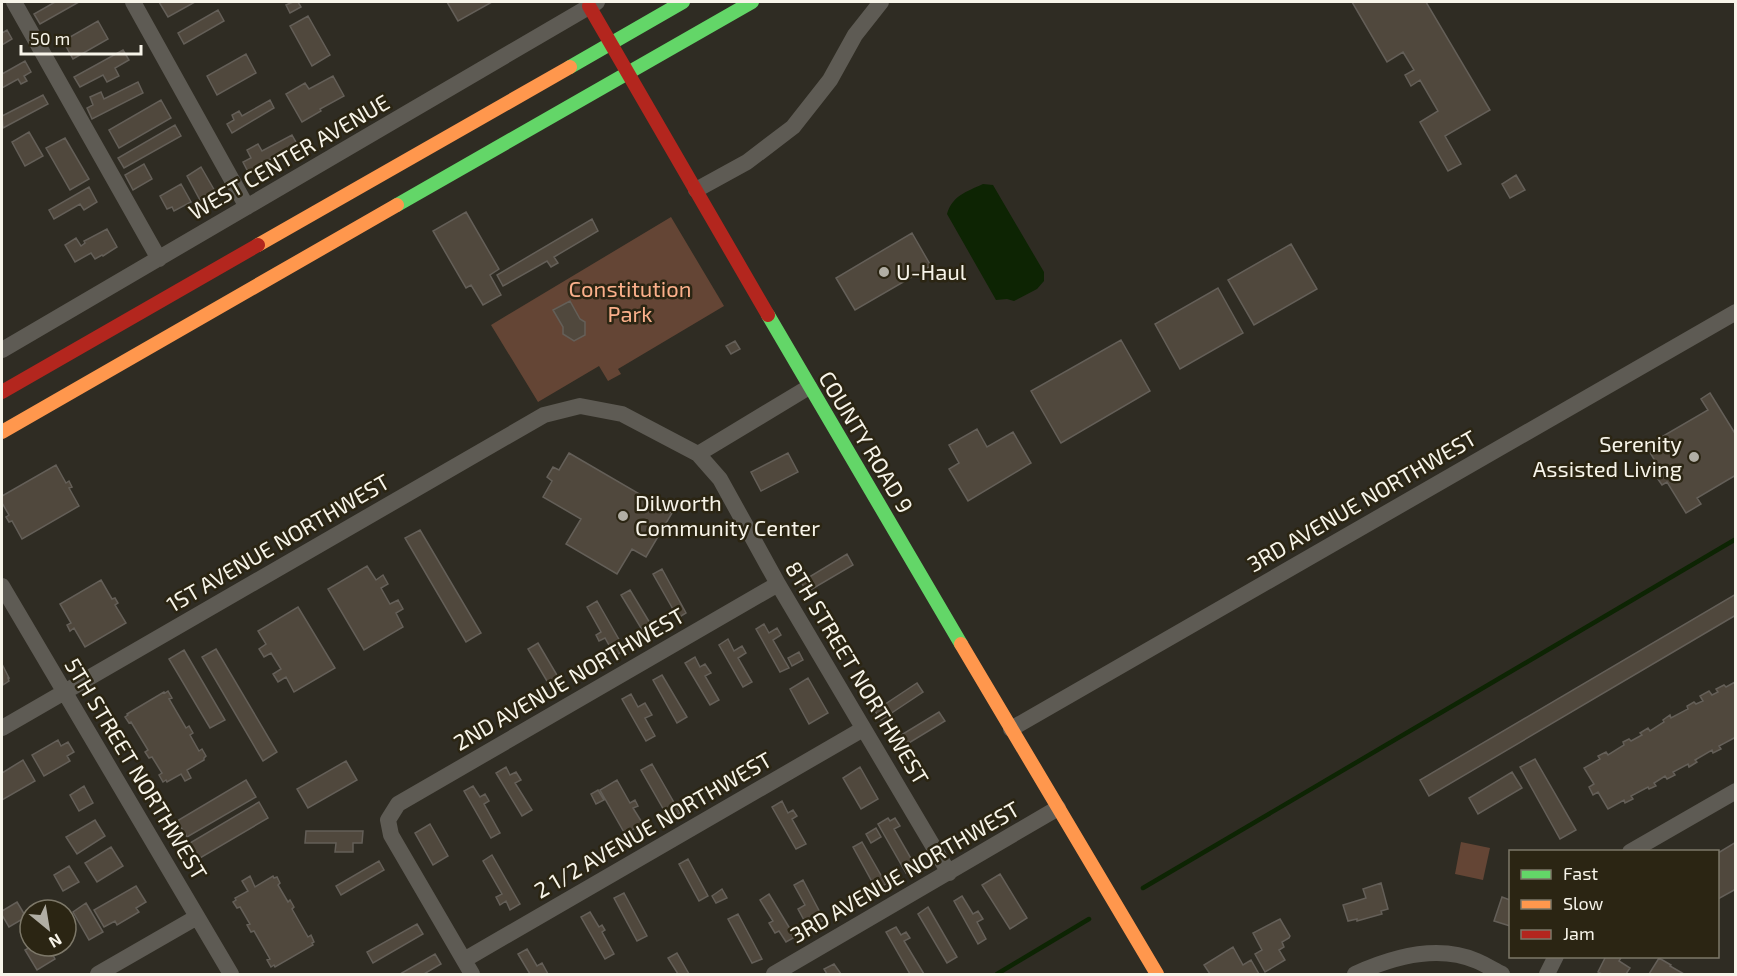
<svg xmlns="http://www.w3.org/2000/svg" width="1737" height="976" viewBox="0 0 1737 976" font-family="'Exo 2',sans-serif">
<rect width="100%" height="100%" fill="#2f2c23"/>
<!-- green -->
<path fill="#644535" d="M671 217 724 306 618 369 621 374 608 381 599 366 538 402 491 325Z
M1461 842 1490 848 1483 880 1455 874Z"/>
<!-- water -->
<path fill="#0d2403" d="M983 184 993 185 1044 272V281L1037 289 1014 301 1007 299 996 300 947 214C953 195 966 192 983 184Z"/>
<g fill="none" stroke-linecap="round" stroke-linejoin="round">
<!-- stream -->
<path stroke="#0d2403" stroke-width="4.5" d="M1143 888 1736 539
M997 974 1089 919"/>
</g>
<!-- building -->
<path fill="#50483d" stroke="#645f58" stroke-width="1.5" d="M55 2H79L40 24 34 14Z
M159 2H195L168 17Z
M293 2H298L301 7 290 13 286 5Z
M447 2H492L458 21Z
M1352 2H1426L1490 110 1445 136 1461 164 1448 171 1420 122 1438 111 1420 80 1411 86 1405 75 1414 70 1403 52 1387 62Z
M218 10 224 21 184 44 178 33Z
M308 16 330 55 312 66 290 26Z
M98 21 108 39 73 59 63 41Z
M7 30 12 39 2 45V33Z
M123 50 129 60 115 68 119 76 107 82 103 75 80 87 74 77Z
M246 54 256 73 217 95 207 76Z
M25 61 31 72 24 76 27 81 21 84 18 79 2 88V74Z
M333 76 344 96 320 109 321 111 302 122 286 94 305 83 309 89Z
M138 82 143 93 92 119 87 108 93 105 90 97 101 92 104 99Z
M43 95 48 104 3 128 2 116Z
M161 100 171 118 119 148 109 130Z
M270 100 274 108 232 133 227 124 234 120 232 115 239 111 242 116Z
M175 125 181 136 124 168 118 158Z
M29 132 43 156 25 166 12 142Z
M292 135 297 144 248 172 243 162 251 158 247 150 258 144 262 151Z
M65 138 89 179 70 190 46 148Z
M144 164 152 179 133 190 125 175Z
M201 167 216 193 201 202 187 176Z
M1516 175 1525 190 1510 198 1502 184Z
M181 184 191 202 174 211 172 207 167 209 160 196Z
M89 187 97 202 84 210 80 204 54 219 49 210Z
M466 212 499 269 490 275 501 295 483 305 471 285 466 288 433 231Z
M592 219 598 231 554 257 558 263 551 267 547 261 503 286 497 275Z
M107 229 117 247 103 256 102 255 95 259 91 253 75 262 65 245 76 238 81 246 85 243 84 241Z
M912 233 931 266 855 310 836 278Z
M1291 244 1317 289 1254 325 1228 280Z
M1218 288 1243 333 1180 369 1155 324Z
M570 301 580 319 585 322V335L574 341 563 334V327L553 310Z
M1121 340 1150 391 1061 443 1031 391Z
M735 341 740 349 731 354 726 346Z
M1710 393 1736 435V475L1697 498 1701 504 1686 513 1667 482 1662 485 1653 472 1660 469 1646 446 1708 410 1701 399Z
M977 429 987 447 1013 432 1031 463 968 501 949 469 959 463 949 445Z
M569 453 672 513 646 557 632 549 617 574 566 544 581 519 543 497 552 481 547 477 553 467 559 470Z
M788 453 798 472 761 491 751 472Z
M56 465 66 483 69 481 72 487 69 488 79 506 22 539 12 521 9 522 6 517 9 515 2 503V496Z
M420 530 481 633 466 642 405 538Z
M847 554 853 565 807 592 801 582Z
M367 566 376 580 383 575 388 584 381 588 390 604 398 600 403 609 396 613 403 627 364 650 328 589Z
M662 569 686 613 678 618 653 574Z
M101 580 112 599 115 598 118 603 115 605 126 623 85 647 74 628 70 631 67 625 71 623 60 604Z
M630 590 656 633 647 638 621 595Z
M1736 594V615L1429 796 1420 780Z
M597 601 625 650 615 656 605 638 599 641 596 635 601 632 587 607Z
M298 607 335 668 294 692 286 677 278 682 273 674 281 669 271 653 264 657 259 649 266 644 258 631Z
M764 624 769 633 777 628 781 635 773 640 789 668 780 672 756 629Z
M728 639 734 651 742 646 746 653 738 658 752 682 743 687 719 645Z
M538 643 564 687 554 693 528 649Z
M216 649 277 752 263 761 202 657Z
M184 650 225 720 210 728 169 659Z
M799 652 803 660 792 666 788 658Z
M695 657 700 667 705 664 711 673 705 676 719 700 710 705 685 663Z
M2 664 9 678H8L9 681 3 685Z
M662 675 687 717 677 723 653 680Z
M808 678 828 713 809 724 790 689Z
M1735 682 1736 737 1719 746 1721 749 1713 753 1712 750 1695 760 1697 762 1689 767 1688 764 1673 772 1675 775 1667 779 1665 776 1654 783 1656 786 1649 789 1648 787 1631 796 1633 799 1625 803 1624 800 1608 809 1598 792 1593 795 1589 787 1594 784 1584 768 1600 759 1598 756 1606 752 1608 755 1624 745 1623 742 1629 739 1631 741 1642 735 1640 733 1648 728 1650 731 1664 722 1663 720 1670 715 1671 718 1688 709 1687 706 1694 702 1696 704 1703 701 1700 696 1709 691 1712 695 1718 692 1716 689 1724 685 1726 687Z
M917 683 923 692 881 720 875 711Z
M168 691 172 698 169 699 186 728 189 726 193 733 190 735 199 751 202 749 206 756 204 758V760L187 770 191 778 185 781 181 774 167 782 166 780 163 782 159 775 162 773 152 757 149 758 145 752 148 750 131 722 129 723 125 717 128 715 127 714 164 692 165 693Z
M631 694 638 707 645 703 652 715 645 718 655 736 646 741 622 699Z
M939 712 945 721 899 749 893 740Z
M58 740 61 746 68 742 74 752 67 756 70 761 44 776 32 755Z
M1535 759 1576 830 1560 839 1520 767Z
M23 760 35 781 2 800V773Z
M346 761 357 780 308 808 297 789Z
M652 764 680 813 669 819 641 770Z
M506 767 510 775 516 772 521 780 515 783 532 810 522 816 496 773Z
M860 767 878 799 861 809 843 778Z
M1512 772 1522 788 1478 814 1469 798Z
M246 780 256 797 187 837 177 821Z
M617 780 630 803 635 800 638 806 633 808 643 824 625 834 600 790Z
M84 786 93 803 79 811 70 795Z
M473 786 480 797 485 794 489 801 484 804 500 833 491 838 464 791Z
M598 790 604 800 596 804 591 794Z
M782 801 788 813 793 810 797 816 792 819 806 844 796 849 772 807Z
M259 802 268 818 200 858 190 843Z
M888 818 890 821 895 818 900 826 894 829 916 867 906 873 878 824Z
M95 820 105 836 77 854 66 837Z
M430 824 448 856 433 865 415 833Z
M876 828 881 837 871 843 866 834Z
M306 831H363L362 843H353V852H335L336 843H305Z
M862 842 886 884 876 889 853 847Z
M1736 842V889L1718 899V853Z
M111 847 123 866 97 882 85 863Z
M492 855 520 904 510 910 506 901 500 905 496 897 502 894 483 861Z
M688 859 708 896 699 901 679 864Z
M379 861 384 870 341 895 336 886Z
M69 866 79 882 63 891 54 875Z
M1000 874 1027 918 1010 929 982 885Z
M250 876 255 887 273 876 274 878 277 877 280 883 278 885 288 902 290 900 294 907 292 909 308 937 311 935 314 942 312 943 313 945 275 967 274 965 271 967 267 960 270 959 254 931 251 932 247 925 250 924 240 907 237 908 233 902 236 900 235 898 248 891 242 881Z
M803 880 824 920 815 925 812 918 805 922 798 909 805 905 794 885Z
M1381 883 1388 909 1381 911 1382 914 1357 921V919L1348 921 1343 905 1366 898 1363 889Z
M136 886 146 902 136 908 139 912 117 925 115 921 104 927 94 910Z
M722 889 727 898 716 903 712 896Z
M624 893 647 936 637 941 614 898Z
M769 894 795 937 786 942 779 931 775 933 769 923 773 921 760 900Z
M962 896 973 914 978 911 983 919 977 922 986 939 978 944 954 901Z
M1502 897 1510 900V926L1494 921Z
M17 902 26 917 9 927 2 915V911Z
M86 903 103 932 89 940 73 912Z
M928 907 957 957 947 963 918 914Z
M590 912 599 927 602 925 605 930 602 932 614 954 605 959 581 917Z
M738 914 762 959 752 963 728 919Z
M1280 919 1290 936 1289 938 1282 942 1284 947 1279 950 1285 960 1265 972 1255 954 1262 950 1253 933Z
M417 924 423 934 373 963 367 952Z
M896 927 901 935 906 932 910 938 904 941 924 974H910L886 932Z
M32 946H48L55 959 37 970 25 950Z
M1233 947 1243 965 1251 960 1259 974H1210L1204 965Z
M527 949 537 966 542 963 548 974H530L518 954Z
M677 953 689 974H678L668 958Z
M435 954 441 964 424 974H400Z
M1606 956H1622L1619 961 1630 968 1626 974H1602L1598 972Z
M1659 958 1671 965 1670 966 1684 974H1649Z
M834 964 841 974H827L824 969Z"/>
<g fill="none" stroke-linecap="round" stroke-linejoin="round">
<!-- street -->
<path stroke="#5e5b54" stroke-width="16" d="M14 2 159 259
M133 2 247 207
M696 190 747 162 793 127 830 80 855 35 881 2
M2 350 597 2
M698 454 809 387
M2 586 231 974
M2 728 544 415 580 406 622 414 698 454 720 479 778 584 949 873
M1011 729 1736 312
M1630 852 1736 791
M464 960 863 729
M98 974 197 917
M472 974 391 835 388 820 398 804 778 584
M774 974 1058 808
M1355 974C1392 957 1438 944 1477 961 1486 965 1494 970 1502 974
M1547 974 1556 956"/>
<!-- fast -->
<path stroke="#63d668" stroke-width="14" d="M570 67 683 2
M397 205 752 2
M768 315 961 644"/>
<!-- slow -->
<path stroke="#ff974d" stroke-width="14" d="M258 245 570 67
M2 432 397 205
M961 644 1157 974"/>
<!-- jam -->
<path stroke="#b3261e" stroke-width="14" d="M589 6 768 315
M2 392 258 245"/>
</g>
<!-- markers -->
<g fill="#b1aea4" stroke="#2b2513" stroke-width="2">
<circle cx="884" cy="272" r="6"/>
<circle cx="1694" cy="457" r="6"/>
<circle cx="623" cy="516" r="6"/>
</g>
<g text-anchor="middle" stroke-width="5" stroke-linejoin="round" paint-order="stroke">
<!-- street labels -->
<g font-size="22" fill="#f7f4e9" stroke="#2b2513">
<text transform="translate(289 157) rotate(-30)" y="8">WEST CENTER AVENUE</text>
<text transform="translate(866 442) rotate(59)" y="8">COUNTY ROAD 9</text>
<text transform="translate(1362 501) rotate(-30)" y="8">3RD AVENUE NORTHWEST</text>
<text transform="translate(278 543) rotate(-30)" y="8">1ST AVENUE NORTHWEST</text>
<text transform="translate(857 673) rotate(59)" y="8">8TH STREET NORTHWEST</text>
<text transform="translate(569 679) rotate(-30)" y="8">2ND AVENUE NORTHWEST</text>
<text transform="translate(136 769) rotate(59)" y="8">5TH STREET NORTHWEST</text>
<text transform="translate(653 825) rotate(-30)" y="8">2 1/2 AVENUE NORTHWEST</text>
<text transform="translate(905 872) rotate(-30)" y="8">3RD AVENUE NORTHWEST</text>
</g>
<!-- poi labels -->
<g font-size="22" fill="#f7f4e9" stroke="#2b2513" text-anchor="start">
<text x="896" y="280">U-Haul</text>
<text x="1682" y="452" text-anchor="end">Serenity<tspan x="1682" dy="25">Assisted Living</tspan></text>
<text x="635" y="511">Dilworth<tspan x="635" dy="25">Community Center</tspan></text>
</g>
<!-- park labels -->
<g font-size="22" fill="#fbb08b" stroke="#2b2513">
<text x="630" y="297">Constitution<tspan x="630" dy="25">Park</tspan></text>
</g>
</g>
<!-- border -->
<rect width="1737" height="976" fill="none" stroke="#f7f4e9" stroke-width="6"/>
<!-- legend -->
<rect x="1509" y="850" width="210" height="108" fill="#2b2513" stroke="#7d7869" stroke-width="1.5"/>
<rect x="1521" y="870" width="30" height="9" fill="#63d668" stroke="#7d7869" stroke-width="1.5"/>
<text x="1563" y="880" font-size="18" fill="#f7f4e9">Fast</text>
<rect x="1521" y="900" width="30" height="9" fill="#ff974d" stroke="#7d7869" stroke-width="1.5"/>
<text x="1563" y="910" font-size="18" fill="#f7f4e9">Slow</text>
<rect x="1521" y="930" width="30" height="9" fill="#b3261e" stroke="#7d7869" stroke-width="1.5"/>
<text x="1563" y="940" font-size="18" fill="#f7f4e9">Jam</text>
<!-- north arrow -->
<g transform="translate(48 928) rotate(150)"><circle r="28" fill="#2b2513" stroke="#7d7869" stroke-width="1.5"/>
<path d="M0-4.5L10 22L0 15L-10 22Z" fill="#b1aea4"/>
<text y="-9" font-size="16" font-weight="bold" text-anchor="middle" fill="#f7f4e9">N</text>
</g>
<!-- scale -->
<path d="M21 45v9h120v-9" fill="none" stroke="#f7f4e9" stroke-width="3"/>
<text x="30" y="45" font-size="18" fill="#f7f4e9" stroke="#2b2513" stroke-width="4.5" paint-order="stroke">50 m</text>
</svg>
